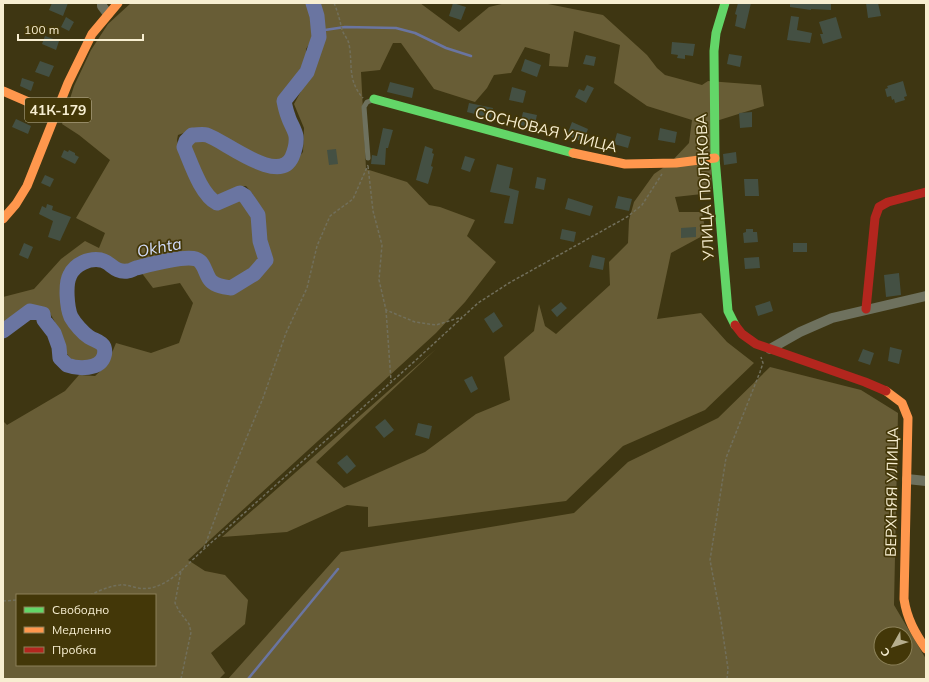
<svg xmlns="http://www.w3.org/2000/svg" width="929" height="682" viewBox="0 0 929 682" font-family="Mulish,sans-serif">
<rect width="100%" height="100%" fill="#3e3612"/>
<!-- green -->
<path fill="#685d36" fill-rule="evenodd" d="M131 3H309L314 16 313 38 306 49V61L279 100 280 109 290 136 291 147 282 162 276 164 257 157 206 129 192 130 178 135 177 140 180 152 200 196 210 206 216 208 237 199 242 201 249 208 254 222 255 241 259 251V258L249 274 230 283H224L217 279 213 275 207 259 197 253H185L144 262 128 268 118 267 104 257H80L66 268 62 308 68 325 87 341 101 349 100 357 97 361C90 362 82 365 76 362 55 352 63 302 31 307 26 308 8 323 3 327V297L34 289 61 259 85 241 99 248 105 233 76 218 110 160 79 135 62 124 74 86 91 50 108 24Z
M319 3H420L459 32 489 7 506 3H543L603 15 647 55 657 68 665 75 702 85 708 81 761 85 764 106 713 122 711 193 675 197 679 212H702L706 234 671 253 657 319 701 313 727 342 754 363 705 410 623 446 566 501 368 527V507L347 505 287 532 222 537 436 349 316 462 344 488 425 452 476 414 510 400 504 357 534 331 539 304 545 326 556 334 610 285 609 262 628 243 629 220 634 202 654 174 670 163 689 143 692 120 647 106 614 83 620 45 574 31 568 67 549 66 550 54 525 47 511 73 494 75 487 88 475 102 434 89 401 43H393L380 70 361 72 366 169 407 182 429 205 440 207 475 220 467 236 496 262 465 302 436 333 188 560 205 571 225 575 248 600 245 624 211 653 225 673 219 679H3V421L7 425 65 391 79 375 95 376 107 365 116 343 151 353 179 343 193 303 180 283 153 288 141 272 178 263 193 262 199 268 211 288 230 292 257 276 270 260 265 241 263 212 252 193 246 186C242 186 237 186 234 188 229 190 226 194 220 195 209 197 194 156 190 147L191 143 200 140 210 141 271 173 289 169 303 152 304 128 294 104C305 84 318 63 323 39 325 28 322 14 319 3ZM17 595H155V665H17Z
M770 367 861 390 898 413 894 605 926 659V679H228L341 552 574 513 628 462 718 418ZM881 634H905V658H881Z"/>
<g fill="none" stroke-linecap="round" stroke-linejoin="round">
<!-- stream -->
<path stroke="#6a75a1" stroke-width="2.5" d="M318 31 345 27 396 28 415 33 446 48 471 56
M248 679 338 569"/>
<!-- river -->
<path stroke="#6a75a1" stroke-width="15" d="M3 331 30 311 43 314 44 320 54 333 59 347 60 358 67 365C78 369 100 370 104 356 105 353 105 350 104 347 101 341 95 341 89 337 83 333 75 324 71 317 67 308 65 284 70 275 75 264 89 258 101 260 111 262 114 273 128 271 131 271 133 269 136 268 148 265 185 255 196 259 205 262 205 275 211 281 216 286 224 287 231 288L254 274 266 260 260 241 258 215 245 196 240 193 217 203C201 195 191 163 184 147L186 141 192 135C197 135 203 134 207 135 225 141 279 186 292 157 295 150 297 144 296 136 295 130 290 123 288 116 286 111 285 106 284 101L307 72 319 37 317 16 313 3"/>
</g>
<!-- building -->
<path fill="#445043" d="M52 3H68L63 16 49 10Z
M453 3 466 7 461 20 449 16Z
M738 3H751L745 29 735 26 737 15 735 14Z
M790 3H831V10L811 9V10L790 7Z
M866 3H878L881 16 868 18Z
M791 16 799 17 797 30 812 33 810 43 787 40Z
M66 17 74 22 69 31 61 27Z
M836 17 842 38 823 44 820 34H823L819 22Z
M45 36 59 41 56 50 42 44Z
M672 42 695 44 693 56 685 55V59L677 58 678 55 671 54Z
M729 54 742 56 740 67 727 64Z
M586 55 596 57 594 66 583 64Z
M525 59 541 65 537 77 521 71Z
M40 61 54 66 49 77 35 72Z
M22 78 34 82 31 91 20 86Z
M903 81 907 96 904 97 905 100 895 103 894 99 892 100 891 96 887 97 885 89 888 88 887 86Z
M390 82 414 88 412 98 387 92Z
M587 85 594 88 586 103 575 97 579 89 584 91Z
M512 87 526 91 523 103 509 100Z
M469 103 493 108 491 118 467 112Z
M523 112 537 115 534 128 520 125Z
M752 112V127L740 128 739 113Z
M16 119 31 126 28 134 12 127Z
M572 122 588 129 583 142 567 135Z
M383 128 393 130 388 148H386L385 165 371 164 372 155 377 156Z
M660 128 677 132 675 143 658 140Z
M617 133 631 137 628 148 614 144Z
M425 146 433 149 432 153 434 154 431 166 433 167 428 184 416 180Z
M336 149 338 164 329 165 327 150Z
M64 150 68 152 69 150 75 153V155L79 157 75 164 61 157Z
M736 152 737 163 724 165 723 154Z
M465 156 475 159 470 172 461 169Z
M497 164 513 168 509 188 519 191 513 224 504 223 510 196 490 192Z
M45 175 54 179 50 187 41 183Z
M537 177 546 179 544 190 535 188Z
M744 179H758L759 196H745Z
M618 196 632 199 629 211 615 208Z
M568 198 593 206 590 216 565 209Z
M47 204 53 206 52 210 71 217 60 241 48 237 53 221 39 214 42 206 46 208Z
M696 227V237L681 238V228Z
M562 229 576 232 574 242 560 239Z
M746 229H753V232H757L758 242 744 243 743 233 746 232Z
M24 243 33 247 28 259 19 255Z
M793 243H807V252H793Z
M592 255 605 258 603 270 589 267Z
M759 257 760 268 745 269 744 258Z
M899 273 901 295 886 297 884 275Z
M770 301 773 311 758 316 755 306Z
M561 302 567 308 557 317 551 310Z
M494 312 503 326 493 333 484 319Z
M890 347 902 350 899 364 888 361Z
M863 349 874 353 870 365 858 361Z
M472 376 478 389 471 393 464 380Z
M385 419 394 430 384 438 375 427Z
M418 423 432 426 429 439 415 435Z
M347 455 356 466 347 474 337 463Z"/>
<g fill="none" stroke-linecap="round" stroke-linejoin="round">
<!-- path -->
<path stroke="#716f5b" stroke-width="1.5" stroke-dasharray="3 2" stroke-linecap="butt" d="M334 3C338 12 340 21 342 30 344 35 348 39 349 44 353 65 347 80 363 98
M368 166 373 211 382 245 379 280 386 310 415 322 436 325 462 317
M386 310 391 381
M204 548 230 478 263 398 286 333 307 288 317 246 330 216 353 199 368 165
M90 595C99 591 109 586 120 585 126 584 132 587 138 588 155 591 169 581 181 571
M3 601 17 600
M181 679 191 632 189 624 179 611 175 603 177 592 181 571 204 549 416 360 478 303 509 283 627 217 642 205 662 174
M727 679 728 669 720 614 710 560 726 458 760 372 763 363 761 357"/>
<!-- lane -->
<path stroke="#6e715e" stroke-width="5" d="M368 158 364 107 367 102 373 100"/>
<!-- street -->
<path stroke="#6e715e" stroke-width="10" d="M102 3V6L108 14
M770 349 800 332 832 318 926 296
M907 479 926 481"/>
<!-- fast -->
<path stroke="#63d668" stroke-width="9" d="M725 3 716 33 714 51 715 158 728 311 735 325
M374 99 573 153"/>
<!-- slow -->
<path stroke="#ff974d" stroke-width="9" d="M3 91 56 114
M573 153 625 164 676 163 715 158
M3 219 16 204 27 186 68 83 92 34 118 3
M886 391 902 403 908 418 904 599C907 619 915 633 926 649"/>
<!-- jam -->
<path stroke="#b3261e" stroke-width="9" d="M866 309 875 218 879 207 888 202 926 192
M735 325 742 334 756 344 865 382 886 391"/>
</g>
<g text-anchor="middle" stroke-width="3.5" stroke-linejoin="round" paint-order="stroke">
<!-- shield labels -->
<rect fill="#433708" stroke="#c1b795" stroke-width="1" x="25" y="98" width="66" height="24" rx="3"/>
<g font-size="14" font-weight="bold" fill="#f7eed1">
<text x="58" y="115">41К-179</text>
</g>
<!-- street labels -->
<g font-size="15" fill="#f7eed1" stroke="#433708">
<text transform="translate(546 130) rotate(14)" y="5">СОСНОВАЯ УЛИЦА</text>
<text transform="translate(705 187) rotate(-93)" y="5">УЛИЦА ПОЛЯКОВА</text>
<text transform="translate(892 492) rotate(-89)" y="5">ВЕРХНЯЯ УЛИЦА</text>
</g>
<!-- water labels -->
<g font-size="16" font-style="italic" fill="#d3dcfb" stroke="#433708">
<text transform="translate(159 247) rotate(-11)" y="6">Okhta</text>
</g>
</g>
<!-- border -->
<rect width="929" height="682" fill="none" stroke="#f7eed1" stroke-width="8"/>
<!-- legend -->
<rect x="16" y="594" width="140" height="72" fill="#433708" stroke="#8b8058"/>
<rect x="24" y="607" width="20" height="6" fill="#63d668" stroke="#8b8058"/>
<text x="52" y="614" font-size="12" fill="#f7eed1">Свободно</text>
<rect x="24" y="627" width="20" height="6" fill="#ff974d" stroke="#8b8058"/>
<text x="52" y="634" font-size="12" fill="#f7eed1">Медленно</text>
<rect x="24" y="647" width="20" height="6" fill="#b3261e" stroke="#8b8058"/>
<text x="52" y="654" font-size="12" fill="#f7eed1">Пробка</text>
<!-- north arrow -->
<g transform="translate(893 646) rotate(231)"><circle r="19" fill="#433708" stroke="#8b8058"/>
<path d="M0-3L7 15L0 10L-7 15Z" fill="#b6ae8e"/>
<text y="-6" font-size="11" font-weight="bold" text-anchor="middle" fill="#f7eed1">С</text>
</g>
<!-- scale -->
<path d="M18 34v6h125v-6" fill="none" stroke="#f7eed1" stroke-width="2"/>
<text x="24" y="34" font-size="12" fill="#f7eed1" stroke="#433708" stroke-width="3" paint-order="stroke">100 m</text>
</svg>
